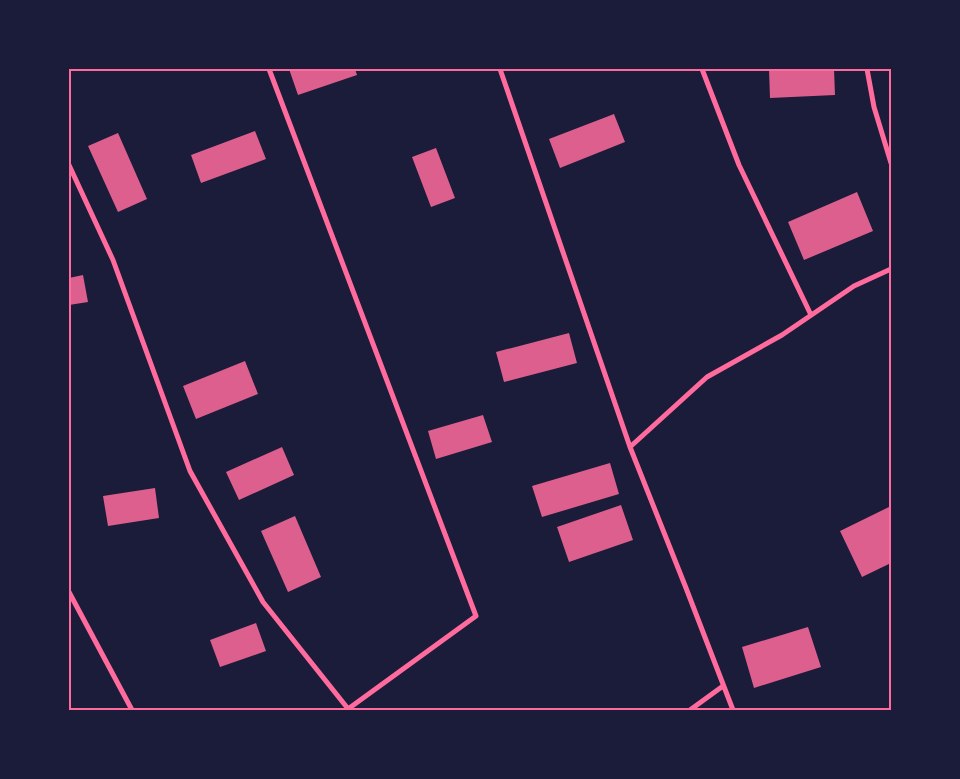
<svg xmlns="http://www.w3.org/2000/svg" width="960" height="779" viewBox="0 0 960 779" font-family="Figtree,sans-serif">
<rect width="100%" height="100%" fill="#1b1b3a"/>
<!-- building -->
<path fill="#dd5f8e" d="M289 69H355L357 75 298 95Z
M769 69H834L835 95 770 98Z
M614 114 625 142 560 168 549 139Z
M255 131 266 159 201 183 191 155Z
M118 133 147 199 118 212 88 146Z
M436 148 455 198 431 207 412 157Z
M857 192 873 231 804 260 788 222Z
M83 275 88 302 69 305V278Z
M569 333 577 363 504 382 496 352Z
M245 361 258 394 196 419 183 386Z
M483 415 492 442 436 459 428 431Z
M282 447 294 475 239 500 226 472Z
M610 463 619 494 542 517 532 486Z
M155 488 159 518 108 526 103 496Z
M621 505 633 540 569 562 557 527Z
M891 506V563L862 577 840 531Z
M295 516 321 577 288 592 261 531Z
M256 623 266 651 220 667 210 640Z
M808 627 821 667 754 688 742 647Z"/>
<g fill="none" stroke-linecap="round" stroke-linejoin="round">
<!-- minor -->
<path stroke="#ff6b9d" stroke-width="5" d="M269 69 476 616 348 709
M500 69 630 447 686 588 733 710
M702 69 739 165 811 315
M867 69 874 107 891 163
M69 165 113 260 190 471 263 602 349 710
M630 447 707 377 782 335 854 286 891 269
M69 592 132 710
M690 710 723 686"/>
</g>
<!-- border -->
<rect width="960" height="779" fill="none" stroke="#1b1b3a" stroke-width="140"/>
<rect x="70" y="70" width="820" height="639" fill="none" stroke="#ff6b9d" stroke-width="2"/>
</svg>
